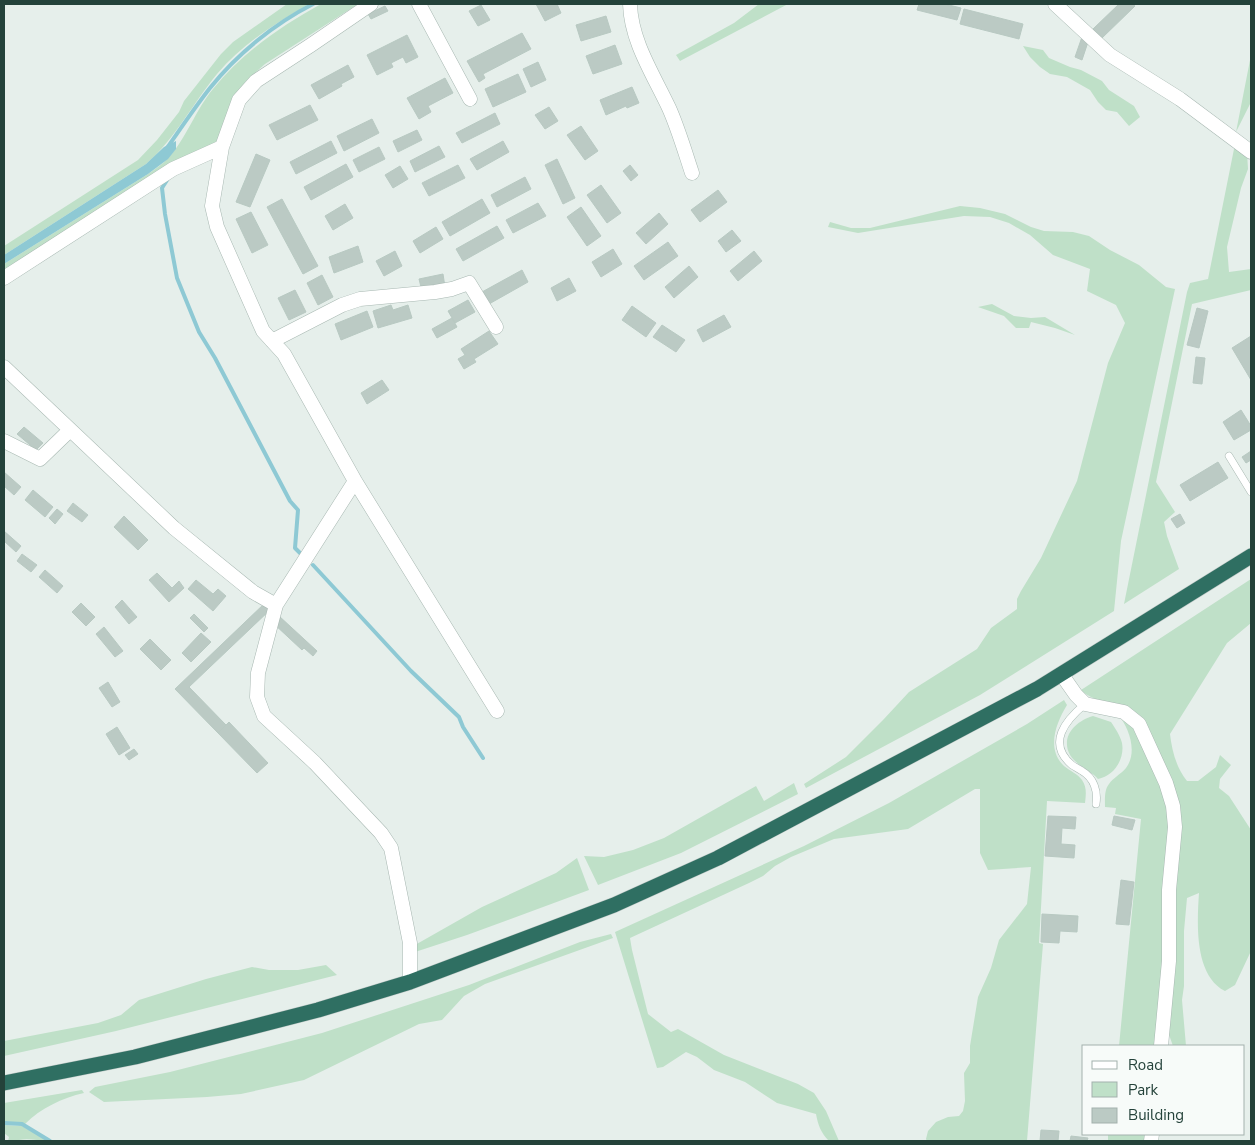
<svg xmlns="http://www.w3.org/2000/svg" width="1255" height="1145" viewBox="0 0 1255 1145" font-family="'Nunito Sans',sans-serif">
<rect width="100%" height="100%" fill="#e6efeb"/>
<!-- green -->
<path fill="#bfe0c8" d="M287 4H309C276 23 242 44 217 74 193 103 175 139 146 164L4 255V246L138 160 157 140 179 112 184 101 221 54 233 42Z
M321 4H358L265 64 246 81 236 95 217 144 4 272V264L148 174C155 169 163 164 169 157 186 139 196 109 213 89 242 53 281 26 321 4Z
M759 4H788L680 61 676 55 734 23Z
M1023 46 1043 50 1049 58 1070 67 1081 70 1102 81 1109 90 1134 106 1140 117 1129 126 1117 112 1106 110 1098 102 1090 90 1067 77 1050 74 1040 67 1030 57Z
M1251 55V102L1236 132Z
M1235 144 1247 153 1248 169 1241 188 1227 247 1229 272 1251 269V290L1192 304 1156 482 1175 512 1164 522 1167 536 1179 569 1124 604 1187 292 1190 283 1208 279Z
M960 206 980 208 1005 214 1031 227 1044 231 1073 232 1089 236 1110 250 1139 265 1166 287 1175 289 1121 541 1114 611 980 695 806 788 804 784 846 757 883 720 909 692 977 649 991 628 1017 609V599L1021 591 1041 558 1077 481 1108 363 1125 323 1116 305 1087 291 1090 269 1053 255 1030 235 1009 223 990 217 964 216 858 233 828 227 830 222 851 228H870Z
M992 304 1014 316 1031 318 1045 317 1075 335 1055 328 1031 322 1029 328H1016L1004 316 978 307Z
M1251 579V623L1227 643 1170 734C1172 751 1176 767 1187 781H1198L1216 767 1220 755 1231 765 1220 779 1219 788 1229 796 1251 830V951L1235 985 1225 991C1194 975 1197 923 1199 893L1187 898 1184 931V986L1182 1000 1186 1046H1173L1167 1029 1178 830 1142 718C1125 699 1098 707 1081 690Z
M1064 700 1067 705C1056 723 1046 749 1064 766 1070 771 1078 774 1082 780 1087 787 1086 795 1085 803L1047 801 1039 943 1043 944 1027 1141H927L926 1139 928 1131 936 1122 948 1117 959 1116 963 1111 965 1101 964 1073 970 1063V1046L978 997 991 968 999 940 1027 904 1031 867 988 870 980 853V789H975L908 829 834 839 791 857 775 866 763 876 749 883 630 938 632 950 648 1014 671 1032 678 1029 724 1055 798 1084 814 1093 826 1111 839 1141H829C821 1133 818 1125 816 1114L777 1103 745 1082 714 1070 697 1057 686 1052 663 1067 657 1068 615 932 804 846 889 803 1027 724Z
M1118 714 1135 724 1159 775 1172 830 1156 1046H1119L1141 819 1115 814 1116 808 1105 807C1105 800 1104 790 1109 784 1113 778 1121 774 1126 768 1138 752 1129 728 1118 714Z
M1093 716 1111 722C1115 728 1120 735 1122 743 1125 759 1114 776 1098 779 1090 770 1076 765 1070 755 1060 736 1076 721 1093 716Z
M794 783 798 794 681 853 598 885 584 856 604 857 633 850 664 838 756 786 764 801Z
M577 858 589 890 467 935 415 952V945L482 907 556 873Z
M611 934 613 938 485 984 464 996 442 1020 419 1024 304 1080 241 1094 207 1097 104 1102 89 1092 95 1087 170 1072 322 1033 469 985 580 942Z
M326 965 337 975 116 1031 4 1056V1041L98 1023 121 1015 139 1000 206 979 252 967 269 970H298Z
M82 1090 84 1093C62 1098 41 1108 25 1124L4 1122V1103Z
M4 1125 22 1126 48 1141C37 1141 30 1138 19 1140V1141H8L9 1137 4 1133Z
M1108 1134H1145L1144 1141H1108Z"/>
<!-- water -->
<path fill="#8ec9d4" d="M176 141V149L168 159 148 174 4 264V255L146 164 164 147Z"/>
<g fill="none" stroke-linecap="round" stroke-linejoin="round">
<!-- stream -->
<path stroke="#8ec9d4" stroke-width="4" d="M167 148C181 128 195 107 210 88 237 54 274 24 313 4
M169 177 162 188 165 214 177 278 199 332 215 358 290 501 298 510 295 548 303 556
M313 565 411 671 459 717 463 727 483 758
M4 1123 22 1124 50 1141"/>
</g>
<!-- building -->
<path fill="#bbcac4" stroke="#b8c9c2" d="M536 4H557L561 13 545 21Z
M919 4H945L961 8 957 20 917 10Z
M1119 4H1132L1135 6 1102 38 1093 29Z
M481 5 490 20 478 26 469 11Z
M385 6 388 11 371 19 368 14Z
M964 9 1023 24 1019 39 960 24Z
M606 16 611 32 581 41 576 25Z
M522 33 531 49 483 74 485 78 479 82 467 61Z
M407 35 418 57 406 63 403 57 391 63 393 67 377 75 367 55Z
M1082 37 1089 39 1082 60 1075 57Z
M615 45 622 64 593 74 586 56Z
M538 62 546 80 531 87 523 69Z
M348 65 354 77 341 84 342 86 319 99 311 85Z
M518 74 526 92 493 107 485 89Z
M445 78 453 93 428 106 431 112 419 119 407 98Z
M632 87 639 103 627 108 626 106 606 115 600 100Z
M310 105 318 120 277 140 269 125Z
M549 107 558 121 545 129 535 115Z
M495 113 500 124 462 143 456 133Z
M372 119 379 133 344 151 337 136Z
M581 126 598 151 585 160 567 135Z
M417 130 422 140 398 152 393 141Z
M331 141 337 153 296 174 290 162Z
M503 141 509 152 477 170 470 159Z
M439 146 445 157 415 172 410 161Z
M379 147 385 159 359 172 353 160Z
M256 154 270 160 250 207 236 202Z
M557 159 575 198 563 204 545 165Z
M346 164 353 177 311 200 304 187Z
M458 165 465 178 429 196 422 183Z
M630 165 638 175 631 181 623 171Z
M400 166 408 179 393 188 385 175Z
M525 177 531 189 497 207 491 195Z
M601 185 621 213 607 223 587 195Z
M718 190 727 202 700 222 691 210Z
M282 199 318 266 303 274 267 207Z
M482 199 490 213 450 236 442 222Z
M538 203 546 216 513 233 506 220Z
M345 204 353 218 333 230 325 216Z
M581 207 601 236 587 246 567 217Z
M251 212 268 245 252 253 236 219Z
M659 213 668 224 646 244 636 233Z
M497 226 504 238 463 261 456 249Z
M436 227 443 239 420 253 413 241Z
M732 230 741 241 726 252 718 241Z
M668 242 678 256 644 280 634 266Z
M358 246 363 262 334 273 329 257Z
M613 249 622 264 601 277 592 262Z
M395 251 402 266 384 276 376 261Z
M754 251 762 261 738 281 730 271Z
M689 266 698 277 674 298 665 287Z
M522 270 528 282 489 304 482 292Z
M443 274 445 287 422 291 419 279Z
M322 275 333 297 318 305 307 283Z
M569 278 576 291 557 301 551 288Z
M295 290 306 312 289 320 278 298Z
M468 300 475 312 455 323 448 311Z
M391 305 393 310 408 305 412 318 378 328 373 311Z
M632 306 656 323 646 337 622 320Z
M1197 308 1208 311 1199 348 1187 345Z
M367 311 373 327 341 340 335 324Z
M724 315 731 327 703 342 697 330Z
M452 318 457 327 437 338 432 329Z
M662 325 685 340 676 352 653 337Z
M489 331 498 344 474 359 476 362 464 369 458 359 465 355 461 349Z
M1251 336V380L1232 348Z
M1196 357 1205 358 1202 384 1193 383Z
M382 380 389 390 367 404 361 393Z
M1241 410 1251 426V430L1234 440 1223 422Z
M24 427 43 443 36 450 17 434Z
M1251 451V460L1246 463 1242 457Z
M1218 462 1228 478 1190 501 1180 485Z
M4 472 21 487 14 495 4 486Z
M33 490 53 507 45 517 25 500Z
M73 503 88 515 82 522 67 511Z
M57 509 63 514 55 524 49 518Z
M1180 514 1185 523 1177 528 1171 519Z
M124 516 148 540 138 550 114 527Z
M4 531 21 546 16 552 4 541Z
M22 554 37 565 31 572 17 561Z
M45 570 63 586 57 593 39 577Z
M157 573 172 588 179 581 184 588 169 602 149 580Z
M196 580 213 594 218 589 226 596 213 611 188 589Z
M122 600 137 617 129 624 115 607Z
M81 603 95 617 86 626 72 612Z
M265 603 271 609 189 687 226 725 218 733 175 689Z
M194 614 208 628 204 632 190 618Z
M279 616 317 651 313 656 304 648 302 650 273 623Z
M104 627 123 651 115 657 96 634Z
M201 633 211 642 191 662 182 653Z
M150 639 171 660 161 670 140 649Z
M108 682 120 702 112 707 99 688Z
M229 722 268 763 257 773 218 733Z
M117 727 130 748 119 755 106 734Z
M134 749 138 754 129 760 125 755Z
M1048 816 1076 817 1075 829 1062 828 1061 844 1075 845 1074 858 1045 856Z
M1114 816 1135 820 1132 830 1112 825Z
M1121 880 1134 882 1129 925 1116 924Z
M1042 914 1078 916 1077 932 1060 931 1059 943 1041 942Z
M1041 1130 1059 1131 1058 1141H1040Z
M1071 1136 1088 1138 1087 1141H1070Z"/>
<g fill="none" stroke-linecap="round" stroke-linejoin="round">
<!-- lane casing -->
<g stroke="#a8b8b2" stroke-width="8">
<path id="lane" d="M1229 456 1251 492
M1085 704C1066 720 1046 743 1072 765 1075 767 1079 769 1082 771 1094 778 1098 791 1096 804"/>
</g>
<!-- street casing -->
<g stroke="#a8b8b2" stroke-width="15">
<path id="street" d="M371 4 311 45 256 81 239 100 222 147 212 206 217 227 263 331 284 354 355 481 497 711
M419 4 470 99
M630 4C631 41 653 74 669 108 678 128 685 152 692 173
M1055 4 1110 55 1180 99 1251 152
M4 278 173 169 222 147
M272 341 342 305 360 299 435 292 452 289 469 283 496 327
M4 367 174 528 253 592 276 605
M4 441 40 459 70 430
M355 481 276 605 258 673 257 697 264 716 315 763 381 833 391 848 410 943V982
M1062 675 1076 695 1085 704 1124 712 1139 724 1166 783 1173 806 1175 827 1169 890V961L1161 1046
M1151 1141 1152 1134"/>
</g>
<!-- highway casing -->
<g stroke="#c2cac8" stroke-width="16">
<path id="highway" d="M4 1083 135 1057 318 1010 410 982 614 905 718 858 1037 689 1251 556"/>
</g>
<!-- lane -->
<use href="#lane" stroke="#fff" stroke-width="7"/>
<!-- street -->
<use href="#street" stroke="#fff" stroke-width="14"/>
<!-- highway -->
<use href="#highway" stroke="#2f6f62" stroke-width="15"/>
</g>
<!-- border -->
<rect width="1255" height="1145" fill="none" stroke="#24423a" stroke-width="10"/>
<!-- legend -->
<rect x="1082" y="1045" width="162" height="90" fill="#f7fbf9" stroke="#a3b1ad"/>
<rect x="1092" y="1061" width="25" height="8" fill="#ffffff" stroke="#a3b1ad"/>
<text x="1128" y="1070" font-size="15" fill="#24423a">Road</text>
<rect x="1092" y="1082" width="25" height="15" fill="#bfe0c8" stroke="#a3b1ad"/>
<text x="1128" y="1095" font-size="15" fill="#24423a">Park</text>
<rect x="1092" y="1108" width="25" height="15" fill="#bbcac4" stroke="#a3b1ad"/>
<text x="1128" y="1120" font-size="15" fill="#24423a">Building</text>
</svg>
